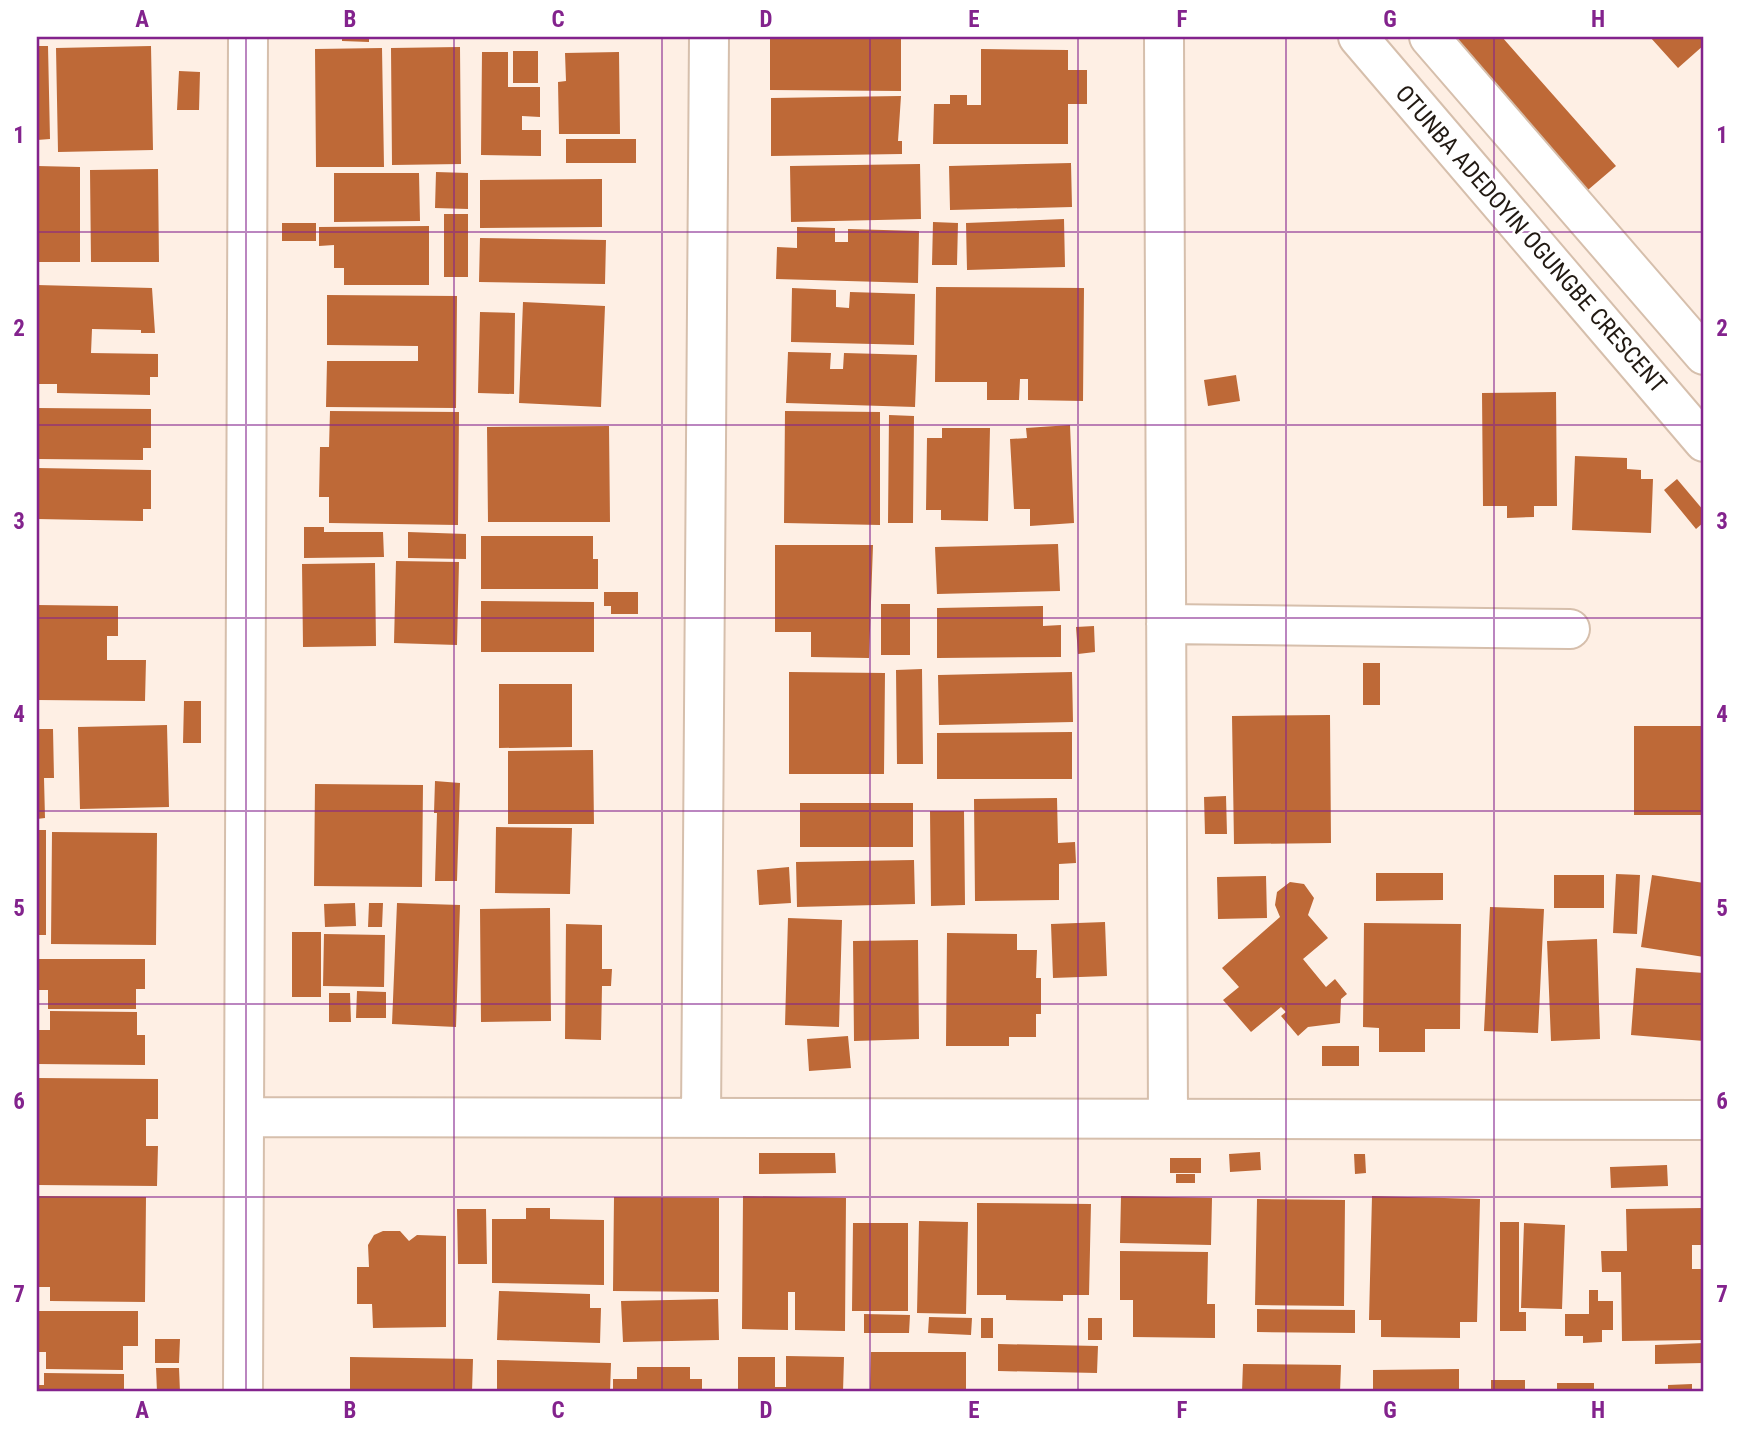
<svg xmlns="http://www.w3.org/2000/svg" width="1741" height="1429" viewBox="0 0 1741 1429" font-family="'Roboto Condensed',sans-serif">
<rect width="100%" height="100%" fill="#feefe4"/>
<!-- building -->
<path fill="#be6937" d="M342 37H369V42L342 41Z
M770 37H901V91L770 90Z
M1452 37H1502L1616 166 1582 195Z
M1650 37H1704V45L1678 68Z
M37 46H48L50 139 37 140Z
M151 46 153 150 58 152 56 48Z
M460 47 461 164 392 165 391 48Z
M382 48 384 167H316L315 49Z
M981 49 1068 50V70H1087V104H1068V144H933L934 104H950V95H967V105H981Z
M513 51H538V83H513Z
M482 52H508V87H540V117L522 116V130H541V156L481 155Z
M619 52 620 134H559L558 82 566 81 565 53Z
M179 71 200 72 199 110H177Z
M901 96 898 141H902V154L771 156V98Z
M566 139H636V163H566Z
M1071 163 1072 207 950 210 949 166Z
M920 164 921 219 791 222 790 166Z
M37 166 80 167V262H37Z
M158 169 159 262H91L90 170Z
M436 172 468 173V209L435 208Z
M334 173H419L420 221 334 222Z
M602 179V227L480 228V180Z
M444 214H468V277H444Z
M1064 219 1065 267 967 270 966 223Z
M933 222 958 223 957 265H932Z
M282 223H316V241H282Z
M429 226V285H344V268H334V245L319 246V227Z
M797 227 835 228V242H848V229L919 231 918 283 776 279 777 247 797 248Z
M480 238 606 240 605 284 479 282Z
M37 285 152 288 155 333H141V330L92 329 91 353 158 354V377H150V395L57 393V384H37Z
M936 287 1084 288 1083 401 1028 400V379H1020L1019 400H987V382H935Z
M792 288 836 290V307L849 308 850 292 915 294 914 345 791 342Z
M327 295 457 296 456 408 326 407 327 361H418V346L327 345Z
M523 302 605 306 601 407 519 403Z
M480 312 515 313 514 394 478 393Z
M788 352 831 353 830 369H843L844 353 917 355 915 407 786 403Z
M1236 375 1240 401 1208 406 1204 380Z
M1556 392 1557 506H1534V517L1507 518V506H1483L1482 393Z
M37 408 151 409V448H143V460L37 459Z
M330 411 459 412 458 525 329 523V497H319L320 447H329Z
M785 411 880 412V525L784 523Z
M889 415 914 416 913 523H888Z
M1070 425 1074 523 1030 526V509H1014L1010 439 1027 438 1026 428Z
M609 426 610 522H488L487 427Z
M942 428H990L988 521 941 520V510H926L927 438H942Z
M1575 456 1627 458V469L1641 470V479H1653L1651 533 1572 530Z
M37 468 151 470V509H143V521L37 519Z
M1677 479 1704 511V522L1696 529 1664 490Z
M304 527H324V532H383L384 557 304 558Z
M408 532 466 534V559L408 558Z
M481 536H593V559H598V589H481Z
M1058 544 1060 591 937 594 935 547Z
M775 545H873L869 658 811 657V632H775Z
M396 561 459 562 457 645 394 643Z
M375 563 376 646 303 647 302 564Z
M604 592H638V614H611V606H604Z
M481 601 594 602V652H481Z
M881 604H910V655H881Z
M37 605 118 606V636H107V660H146L145 701 37 700Z
M1043 606V626L1061 625V657L937 658V608Z
M1094 626 1095 652 1078 654 1076 627Z
M1363 663H1380V705H1363Z
M922 669 923 764H897L896 670Z
M789 672 885 673 884 774H789Z
M1072 672 1073 722 939 725 938 675Z
M499 684H572V747L499 748Z
M184 701H201V743H183Z
M1330 715 1331 843 1234 844 1232 716Z
M167 725 169 807 80 809 78 727Z
M1634 726H1704V815H1634Z
M37 729H53L54 778H44L45 818 37 819Z
M1072 732V779H937V733Z
M593 750 594 824H508V751Z
M435 781 460 783 457 881H435L437 813H434Z
M315 784 423 785 422 887 314 886Z
M1226 796 1227 834H1205L1204 797Z
M1057 798 1058 843 1075 842 1076 863 1059 864V900L975 901 974 799Z
M800 803H913V847H800Z
M930 811H964L965 905 931 906Z
M496 827 572 828 570 894 495 893Z
M37 830H46V935H37Z
M52 832 157 833 156 945 51 944Z
M914 860 915 904 797 907 796 862Z
M789 867 791 903 759 905 757 870Z
M1376 873H1443V900L1376 901Z
M1616 874 1640 875 1637 934 1613 933Z
M1554 875H1604V908H1554Z
M1652 875 1704 883V957L1641 947Z
M1266 876 1267 918 1218 919 1217 877Z
M1290 882 1304 884 1314 898 1308 915 1328 938 1303 959 1326 987 1335 979 1347 994 1341 999 1340 1023 1308 1027 1298 1036 1281 1016 1286 1012 1281 1007 1251 1032 1223 1000 1239 987 1222 968 1280 917 1275 905 1277 892Z
M355 903 356 926 325 927 324 904Z
M369 903H383L382 927H368Z
M397 903 460 905 456 1027 392 1024Z
M1490 907 1544 909 1538 1033 1484 1031Z
M550 908 551 1021 481 1022 480 909Z
M788 918 842 920 839 1027 785 1025Z
M1105 922 1107 976 1053 978 1051 924Z
M1364 923 1461 924 1460 1029H1425V1052H1379V1028L1363 1027Z
M566 924 602 925V969H612L611 986H602L601 1040 565 1039Z
M292 932H321V997H292Z
M947 933 1017 934V950H1037L1036 978H1041V1014H1036V1037H1009V1046H946Z
M324 934 385 935 384 987 323 986Z
M1597 939 1600 1039 1551 1041 1547 941Z
M918 940 919 1039 854 1041 853 941Z
M37 959H145V989H136V1009H48V990H37Z
M1636 968 1704 973V1041L1631 1035Z
M357 991 386 992V1018H356Z
M329 993H350L351 1022H329Z
M50 1011 137 1012V1035H145V1065L37 1064V1030H50Z
M848 1036 851 1068 809 1071 807 1039Z
M1322 1046H1359V1066H1322Z
M37 1078 158 1079V1119H146V1146H158L157 1186 37 1185Z
M1260 1152 1261 1170 1230 1172 1229 1154Z
M759 1153H835L836 1173 759 1174Z
M1354 1154H1365L1366 1173 1355 1174Z
M1170 1158H1201V1173H1170Z
M1667 1165 1668 1186 1611 1188 1610 1167Z
M1176 1174H1195V1183H1176Z
M37 1196 146 1197 145 1302 50 1301V1287H37Z
M743 1196 846 1198 845 1331 795 1330V1292H788V1330L742 1329Z
M1121 1196 1212 1198 1211 1245 1120 1243Z
M1372 1196 1480 1199 1477 1322H1460V1338L1381 1337V1320H1369Z
M614 1197 719 1198V1292L613 1291Z
M1257 1199 1345 1200 1344 1306 1255 1305Z
M977 1203 1091 1204 1089 1295H1063V1301L1006 1300V1295H977Z
M526 1208H550V1219L604 1220V1285L492 1283V1219H526Z
M1704 1208V1245H1692V1269H1704V1340L1622 1341 1621 1272H1602L1601 1251H1627L1626 1209Z
M457 1209H486L487 1264H458Z
M919 1221 968 1222 966 1314 917 1313Z
M1500 1222H1519V1312H1526V1331H1500Z
M853 1223H908V1311H852Z
M1524 1223 1565 1225 1562 1309 1521 1308Z
M383 1231H400L409 1241 417 1235 446 1236V1327L373 1328 372 1304H357V1267H369L368 1245 374 1235Z
M1120 1251 1208 1252 1207 1304H1215V1338L1133 1337V1300H1120Z
M1589 1290H1598V1301H1613V1330H1602V1342L1583 1343V1336H1565V1314H1589Z
M499 1291 590 1294V1308H601L600 1343 497 1340Z
M718 1299 719 1340 623 1342 621 1301Z
M1257 1309 1355 1310V1333L1257 1332Z
M37 1311H138V1346H123V1370L46 1369V1352H37Z
M864 1314 910 1315 909 1333H864Z
M929 1317 972 1318 971 1335 928 1333Z
M981 1318H993V1338H981Z
M1088 1318H1102V1340H1088Z
M155 1339H180L179 1363H155Z
M1704 1343V1363L1655 1364V1345Z
M998 1344 1098 1346 1097 1373 998 1371Z
M871 1352H966V1392H931V1389L870 1392Z
M786 1356 844 1357 843 1392H738V1357H775V1387H786Z
M350 1357 473 1359 472 1392H350Z
M497 1360 611 1363 610 1392H497Z
M1243 1364 1341 1365 1340 1392H1242Z
M637 1367H690V1379H702V1392H613V1379H637Z
M156 1368H179L180 1392H157Z
M1459 1369V1392H1373V1370Z
M44 1373 124 1374V1392H37V1385H44Z
M1491 1380H1525V1392H1491Z
M1557 1383H1594V1392H1557Z
M1692 1384V1392H1668V1385Z"/>
<g fill="none" stroke-linecap="round" stroke-linejoin="round">
<!-- minor casing -->
<g stroke="#d6bfac" stroke-width="42">
<path id="minor" d="M1164 37 1168 1119
M1358 37 1704 442
M1429 37 1704 355
M1166 624 1570 629
M244 1117 1704 1120
M701 1118 709 37
M243 1392 248 37"/>
</g>
<!-- minor -->
<use href="#minor" stroke="#fff" stroke-width="38"/>
</g>
<!-- grid -->
<path fill="none" stroke="#83238d" stroke-width="2" stroke-opacity="0.55" d="M246 37V1392M454 37V1392M662 37V1392M870 37V1392M1078 37V1392M1286 37V1392M1494 37V1392M37 232H1704M37 425H1704M37 618H1704M37 811H1704M37 1004H1704M37 1197H1704"/>
<g text-anchor="middle" stroke-width="5" stroke-linejoin="round" paint-order="stroke">
<!-- street labels -->
<g font-size="24" fill="#211912" stroke="#fff">
<text transform="translate(1531 239) rotate(49)" y="8">OTUNBA ADEDOYIN OGUNGBE CRESCENT</text>
</g>
</g>
<!-- border -->
<rect width="1741" height="1429" fill="none" stroke="#ffffff" stroke-width="77"/>
<rect x="38" y="38" width="1664" height="1352" fill="none" stroke="#83238d" stroke-width="2.5"/>
<g font-size="23" text-anchor="middle" font-weight="bold" fill="#83238d">
<text x="142" y="27">A</text>
<text x="350" y="27">B</text>
<text x="558" y="27">C</text>
<text x="766" y="27">D</text>
<text x="974" y="27">E</text>
<text x="1182" y="27">F</text>
<text x="1390" y="27">G</text>
<text x="1598" y="27">H</text>
<text x="19" y="143">1</text>
<text x="1722" y="143">1</text>
<text x="19" y="336">2</text>
<text x="1722" y="336">2</text>
<text x="19" y="529">3</text>
<text x="1722" y="529">3</text>
<text x="19" y="722">4</text>
<text x="1722" y="722">4</text>
<text x="19" y="916">5</text>
<text x="1722" y="916">5</text>
<text x="19" y="1109">6</text>
<text x="1722" y="1109">6</text>
<text x="19" y="1302">7</text>
<text x="1722" y="1302">7</text>
<text x="142" y="1418">A</text>
<text x="350" y="1418">B</text>
<text x="558" y="1418">C</text>
<text x="766" y="1418">D</text>
<text x="974" y="1418">E</text>
<text x="1182" y="1418">F</text>
<text x="1390" y="1418">G</text>
<text x="1598" y="1418">H</text>
</g>
</svg>
